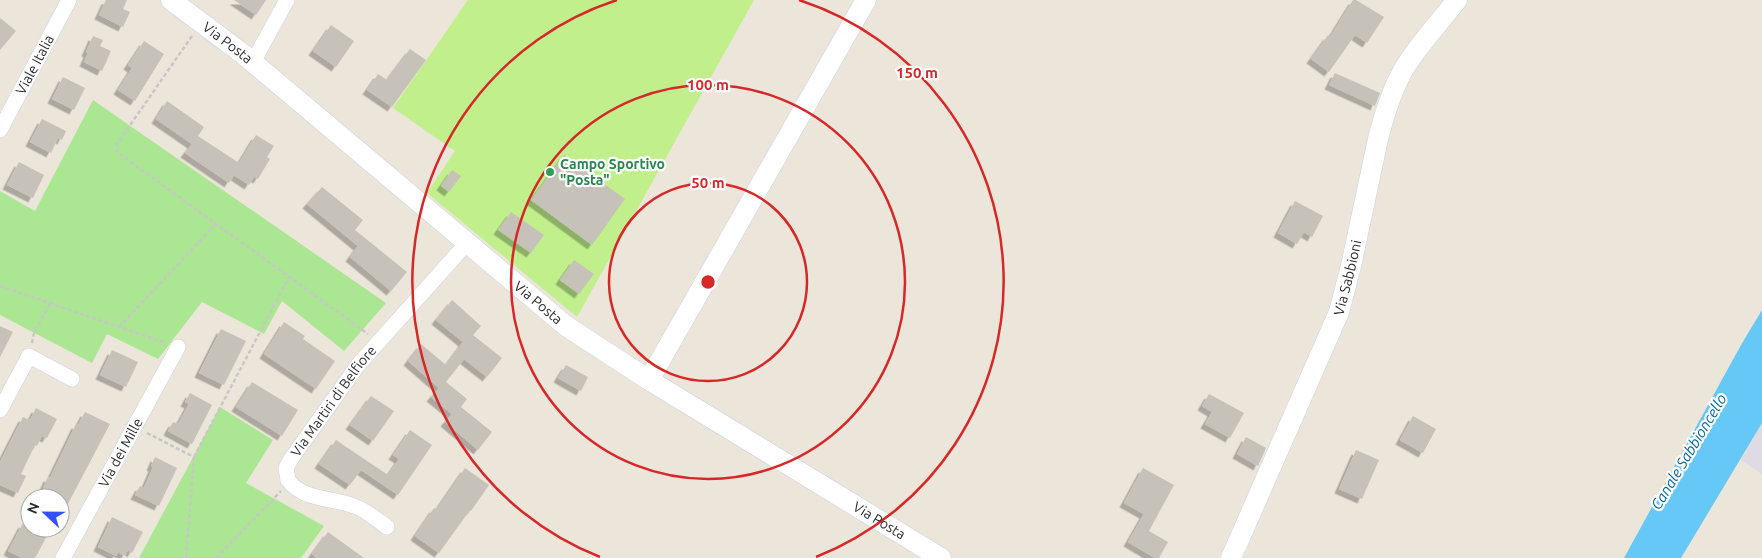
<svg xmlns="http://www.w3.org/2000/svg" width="1762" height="558" viewBox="0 0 1762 558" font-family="Ubuntu,sans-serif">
<defs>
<filter id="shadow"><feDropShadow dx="-4.5" dy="4.5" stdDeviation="0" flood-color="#0004"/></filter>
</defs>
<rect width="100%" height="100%" fill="#ece5d9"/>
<!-- industrial -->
<path fill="#dedbe4" d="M1762 423V474L1741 460Z"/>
<!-- green -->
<path fill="#abe792" d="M93 100 126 123 386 303 344 351 282 301 264 334 202 302 158 359 107 334 92 363 0 315V191L35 211Z
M220 407 273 440 246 483 324 526 301 558H139Z"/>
<!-- pitch -->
<path fill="#c0ef8c" d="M468 0H754L577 317 427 193 455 151 393 108Z"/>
<!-- water -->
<path fill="#65c8f6" d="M1762 310V423L1681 558H1624L1741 345Z"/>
<!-- building -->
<path fill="#c7c2b9" filter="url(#shadow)" d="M106 0H127L123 9 130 12 123 27 99 15Z
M234 0H266L256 15Z
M1353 0H1356L1384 17 1367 43 1355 35 1329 72 1311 59 1328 35 1330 37Z
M0 18 16 31 0 50Z
M331 25 354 41 336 67 313 51Z
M93 36 103 40 100 46 111 51 102 71 84 62 88 53 86 52Z
M144 41 164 54 135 101 118 90 132 68 128 65Z
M410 49 426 60 392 107 367 90 378 74 387 80Z
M1335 73 1380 93 1375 106 1329 85Z
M63 77 85 88 74 110 52 99Z
M167 101 204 127 198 136 239 163 256 135 274 146 267 157 270 159 258 179 254 177 249 185 234 175 229 183 185 153 192 144 156 119Z
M42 119 66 131 62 140 58 138 51 153 30 142Z
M564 155 625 199 592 245 531 200Z
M19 162 44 175 33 198 7 185Z
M452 170 461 176 449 192 441 186Z
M322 187 363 220 355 230 407 272 391 291 350 257 358 246 307 204Z
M1295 201 1323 216 1312 237 1304 232 1297 244 1278 233Z
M511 212 544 235 531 253 498 230Z
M574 260 594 274 579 294 560 280Z
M452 300 481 326 473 335 502 358 487 377 464 359 446 382 467 399 461 407 492 432 478 450 445 422 452 414 431 397 439 388 408 361 421 344 446 365 463 342 436 320Z
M284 322 305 336 303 339 335 361 316 389 264 354Z
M0 326 13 332 0 357Z
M221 329 246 341 224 385 199 373Z
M112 350 138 362 126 387 100 375Z
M566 365 588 377 581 391 558 378Z
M252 382 298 410 282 436 236 407Z
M190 393 212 405 192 444 168 431 173 422 178 424 189 404 185 402Z
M1209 394 1244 413 1230 438 1205 424 1212 412 1202 406Z
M371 396 394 411 373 441 350 425Z
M36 408 57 419 47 438 42 436 37 446 35 445 21 474 26 476 18 493 0 485V462L23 417 30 420Z
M85 412 110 424 60 519V498H39L48 477 50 478 76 424 78 425Z
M1413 416 1436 429 1423 453 1400 440Z
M410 430 432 445 398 495 361 470 350 485 319 464 336 440 388 475 399 459 393 455Z
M1246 437 1266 448 1258 466 1237 454Z
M1356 450 1379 460 1362 499 1339 489Z
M155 457 177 468 159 506 135 495 140 486 144 488 153 467 151 466Z
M465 468 489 485 471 511 470 510 439 553 415 536 434 508 437 509Z
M1143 468 1174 485 1149 531 1168 542 1159 558H1155L1128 542 1144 514 1124 503Z
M112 517 143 532 132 553 128 550 125 556 118 552 116 556 98 547Z
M23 523 47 536 35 558H22L8 551Z
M328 532 364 558H317L312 554Z"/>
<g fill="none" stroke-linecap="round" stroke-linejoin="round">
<!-- street casing -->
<g stroke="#cfd1e3" stroke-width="16">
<g id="street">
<path d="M253 62 287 0"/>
<path id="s1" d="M0 130 69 0"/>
<path d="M0 410 29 356 72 379"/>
<path id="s2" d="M387 527C377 520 366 510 354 506 332 497 303 501 288 480L286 468 291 459 358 365 467 243"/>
<path id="s3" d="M63 558 178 347"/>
</g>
</g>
<!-- secondary casing -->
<g stroke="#cfd1e3" stroke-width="21">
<g id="secondary">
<path id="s4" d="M171 0 243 54 566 326 649 380 941 558"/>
<path d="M649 380 866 0"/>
<path id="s5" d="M1231 558 1339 312 1351 266 1378 139C1384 115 1392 89 1405 67 1420 43 1440 22 1457 0"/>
</g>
</g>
<!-- path -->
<path stroke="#c7c7c7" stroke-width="2.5" stroke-dasharray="4 2.5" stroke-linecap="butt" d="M192 36 117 144V152L368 334
M0 286 166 343
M119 327 215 225
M32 343 34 333 50 304
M147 433 194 457 186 558
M194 457 289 277
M216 558 281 491"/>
<!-- street -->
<use href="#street" stroke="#fff" stroke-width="15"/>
<!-- secondary -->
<use href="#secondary" stroke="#fff" stroke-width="20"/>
</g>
<!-- distance rings -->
<g fill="none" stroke="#d62828" stroke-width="2.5">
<circle cx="708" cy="282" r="99"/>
<circle cx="708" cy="282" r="197"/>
<path d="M600 557A296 296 0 0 1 617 0M799 0A296 296 0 0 1 816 557"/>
</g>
<!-- markers -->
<circle fill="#2e9e5b" stroke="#fff" stroke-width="2" cx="550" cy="172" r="5"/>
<g text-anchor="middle" stroke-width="4.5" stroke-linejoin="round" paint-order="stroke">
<!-- street labels -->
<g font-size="14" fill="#292929" stroke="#fff">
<text dy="5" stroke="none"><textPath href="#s4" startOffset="71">Via Posta</textPath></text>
<text dy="5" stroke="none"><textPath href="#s1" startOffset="74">Viale Italia</textPath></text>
<text dy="5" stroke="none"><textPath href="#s5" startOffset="304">Via Sabbioni</textPath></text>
<text dy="5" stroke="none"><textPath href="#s4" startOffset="476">Via Posta</textPath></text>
<text dy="5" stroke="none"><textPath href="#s2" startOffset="206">Via Martiri di Belfiore</textPath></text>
<text dy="5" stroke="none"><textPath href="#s3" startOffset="120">Via dei Mille</textPath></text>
<text dy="5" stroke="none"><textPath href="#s4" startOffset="881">Via Posta</textPath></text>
</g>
<!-- leisure labels -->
<g font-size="14" font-weight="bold" fill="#27864d" stroke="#fff" text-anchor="start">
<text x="560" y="169">Campo Sportivo<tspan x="560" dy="16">"Posta"</tspan></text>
</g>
<!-- water labels -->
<g font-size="15" font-style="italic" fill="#0563a1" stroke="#fff">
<text transform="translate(1689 452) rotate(-59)" y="5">Canale Sabbioncello</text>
</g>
</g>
<circle cx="708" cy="282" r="8" fill="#d62828" stroke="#fff" stroke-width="2.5"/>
<g font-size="15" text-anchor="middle" font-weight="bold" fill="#d62828" stroke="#fff" stroke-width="4.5" stroke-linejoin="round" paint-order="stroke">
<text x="917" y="78">150 m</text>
<text x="708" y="90">100 m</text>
<text x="708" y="188">50 m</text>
</g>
<!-- north arrow -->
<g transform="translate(45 513) rotate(292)"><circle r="24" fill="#ffffff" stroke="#a9a9a9"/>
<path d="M0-4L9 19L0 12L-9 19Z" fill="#3450ff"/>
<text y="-8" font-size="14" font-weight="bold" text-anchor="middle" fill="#292929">N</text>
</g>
</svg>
